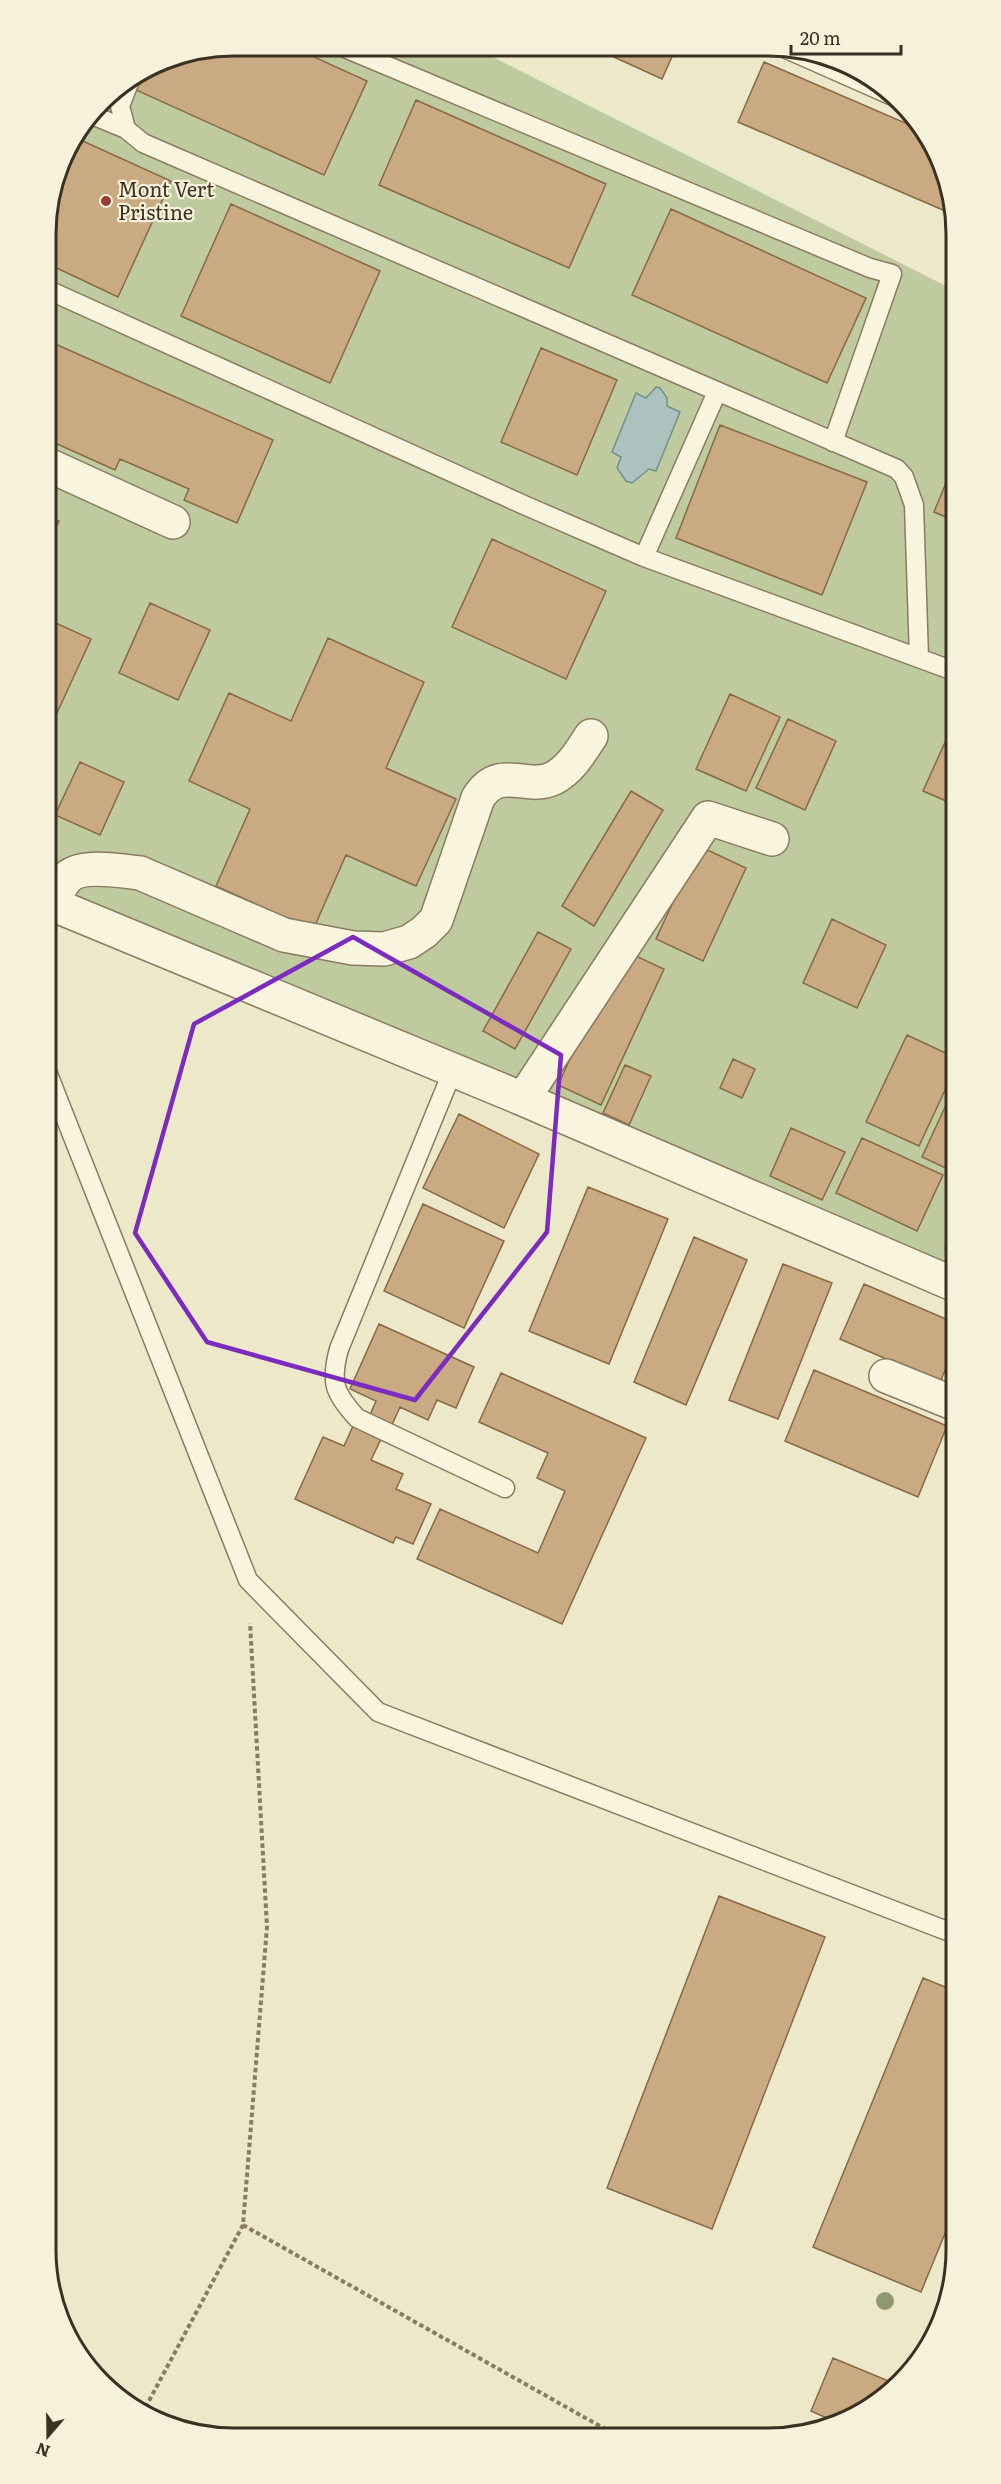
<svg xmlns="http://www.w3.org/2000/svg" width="1001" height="2484" viewBox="0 0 1001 2484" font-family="Literata,serif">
<rect width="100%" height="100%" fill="#ede8ca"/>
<!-- green -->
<path fill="#bfcb9e" d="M234 45 471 46 950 288 953 1278 47 922 45 221 65 150 109 92 162 59Z"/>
<!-- water -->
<path fill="#abc2be" stroke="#71908d" stroke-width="1.5" d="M656 387 660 388 667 398V406L680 412 656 471 649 469 632 483 626 481 617 468 621 457 612 452 636 393 646 398Z"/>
<!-- building -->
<path fill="#c9aa82" stroke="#876946" stroke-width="1.5" d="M234 45H288L367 81 324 175 136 90 146 69 162 59Z
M592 47 676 48 662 79Z
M764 62 924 131 931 139 950 185V213L738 122Z
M416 100 606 184 569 268 379 185Z
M74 137 171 181 118 297 46 263 45 221 65 150Z
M231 204 380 271 330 383 181 316Z
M671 209 866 298 827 383 632 295Z
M46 340 273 440 237 523 184 500 189 489 120 459 115 470 46 439Z
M541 348 617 380 577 475 501 442Z
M720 425 867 482 822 595 676 538Z
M950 473 951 519 934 512Z
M46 515 59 521 46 550Z
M492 539 606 591 566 679 452 627Z
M150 603 210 630 178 700 119 673Z
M47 619 91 639 51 726 47 724Z
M328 638 424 682 386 768 456 799 416 886 346 855 313 930 216 886 250 809 189 781 229 693 291 721Z
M730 694 780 717 746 791 696 769Z
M788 719 836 741 805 810 756 788Z
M951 729V803L923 791Z
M80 762 124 782 100 835 55 815Z
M631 791 663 810 594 926 562 906Z
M699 846 746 868 703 961 656 939Z
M832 919 886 945 857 1008 803 983Z
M538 932 571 949 515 1049 483 1031Z
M621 949 664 969 601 1105 558 1085Z
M907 1035 952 1056V1075L919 1146 866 1122Z
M733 1059 755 1069 742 1098 720 1088Z
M625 1065 651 1076 629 1125 603 1113Z
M952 1092V1171L922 1157Z
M459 1114 539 1154 504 1228 423 1188Z
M791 1128 845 1152 822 1200 770 1176Z
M862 1138 943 1175 917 1231 836 1193Z
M588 1187 668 1219 609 1364 529 1331Z
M423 1204 504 1241 464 1328 384 1291Z
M953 1231V1251L945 1248Z
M694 1237 747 1260 686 1405 634 1382Z
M783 1264 832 1283 778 1419 729 1400Z
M864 1284 953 1322V1352L940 1382 840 1339Z
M379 1324 474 1367 456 1408 437 1400 428 1420 400 1407 391 1427 369 1417 376 1401 350 1389Z
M814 1370 947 1426 918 1497 785 1441Z
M501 1373 646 1438 562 1624 417 1559 440 1509 538 1553 565 1491 537 1478 548 1453 479 1422Z
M353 1426 381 1439 371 1460 403 1474 396 1489 431 1504 413 1544 396 1537 393 1543 295 1499 323 1437 344 1446Z
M719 1896 825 1937 712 2229 607 2188Z
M923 1978 955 1991V2209L921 2292 813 2247Z
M833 2358 898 2385 872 2407 838 2423 811 2411Z"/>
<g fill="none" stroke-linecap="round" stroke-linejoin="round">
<!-- service casing -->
<g stroke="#897b5f" stroke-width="21">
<path id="service" d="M340 46 870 268 892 274 833 442
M784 48 897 98
M92 115 126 129 143 143 897 469 904 477 914 505 919 658
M126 129 120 106 131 78
M46 289 524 505 644 557 951 670
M644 557 717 392
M453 1070 339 1349C330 1382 334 1393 357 1418L505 1488
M48 1074 248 1580 378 1712 955 1934"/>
</g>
<!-- minor casing -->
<g stroke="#897b5f" stroke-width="36">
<path id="minor" d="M46 464 173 522
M47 902 523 1099 953 1284
M52 904C56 896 60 886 66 879 79 863 122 871 140 873L284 935 353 948 384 949 409 942 424 932 436 920 478 798C500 763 526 792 554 778 571 769 581 751 591 736
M523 1099 708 818 772 839
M886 1376 953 1403"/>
</g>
<!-- path -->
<path stroke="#897b5f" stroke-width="4" stroke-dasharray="4.5 3" stroke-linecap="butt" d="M243 2225 614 2434
M142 2414 243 2225 267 1927 250 1623"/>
<!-- service -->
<use href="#service" stroke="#f8f4de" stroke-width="18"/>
<!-- minor -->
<use href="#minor" stroke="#f8f4de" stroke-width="33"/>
</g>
<!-- trees -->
<circle fill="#909872" cx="885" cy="2301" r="9"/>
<!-- marked area -->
<path fill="none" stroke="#7b2cbf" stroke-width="4.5" stroke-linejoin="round" d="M353 937 561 1055 547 1232 415 1400 207 1342 135 1233 194 1024Z"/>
<!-- markers -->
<circle fill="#953f32" stroke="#f5f1da" stroke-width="2" cx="106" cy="201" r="6"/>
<g text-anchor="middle" stroke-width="4.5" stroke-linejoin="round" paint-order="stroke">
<!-- poi labels -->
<g font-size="20" fill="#3b3122" stroke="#f5f1da" text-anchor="start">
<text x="118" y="197">Mont Vert<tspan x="118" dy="23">Pristine</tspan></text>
</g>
</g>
<!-- crop -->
<path d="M0 0H1001V2484H0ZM234 56H768A178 178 0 0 1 946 234V2250A178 178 0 0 1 768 2428H234A178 178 0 0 1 56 2250V234A178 178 0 0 1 234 56Z" fill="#f5f1da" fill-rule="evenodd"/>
<path fill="none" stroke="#3b3122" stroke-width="3" d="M234 56H768A178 178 0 0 1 946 234V2250A178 178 0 0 1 768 2428H234A178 178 0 0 1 56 2250V234A178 178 0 0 1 234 56Z"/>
<!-- north arrow -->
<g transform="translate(48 2436) rotate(200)" stroke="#f5f1da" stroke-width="4.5" paint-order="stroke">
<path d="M0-4.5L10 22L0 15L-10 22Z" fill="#3b3122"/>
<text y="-9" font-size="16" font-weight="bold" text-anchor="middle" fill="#3b3122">N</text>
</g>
<!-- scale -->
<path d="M791 45v9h110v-9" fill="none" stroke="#3b3122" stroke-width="3"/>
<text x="800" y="45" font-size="18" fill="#3b3122" stroke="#f5f1da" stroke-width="4.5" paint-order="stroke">20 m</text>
</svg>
